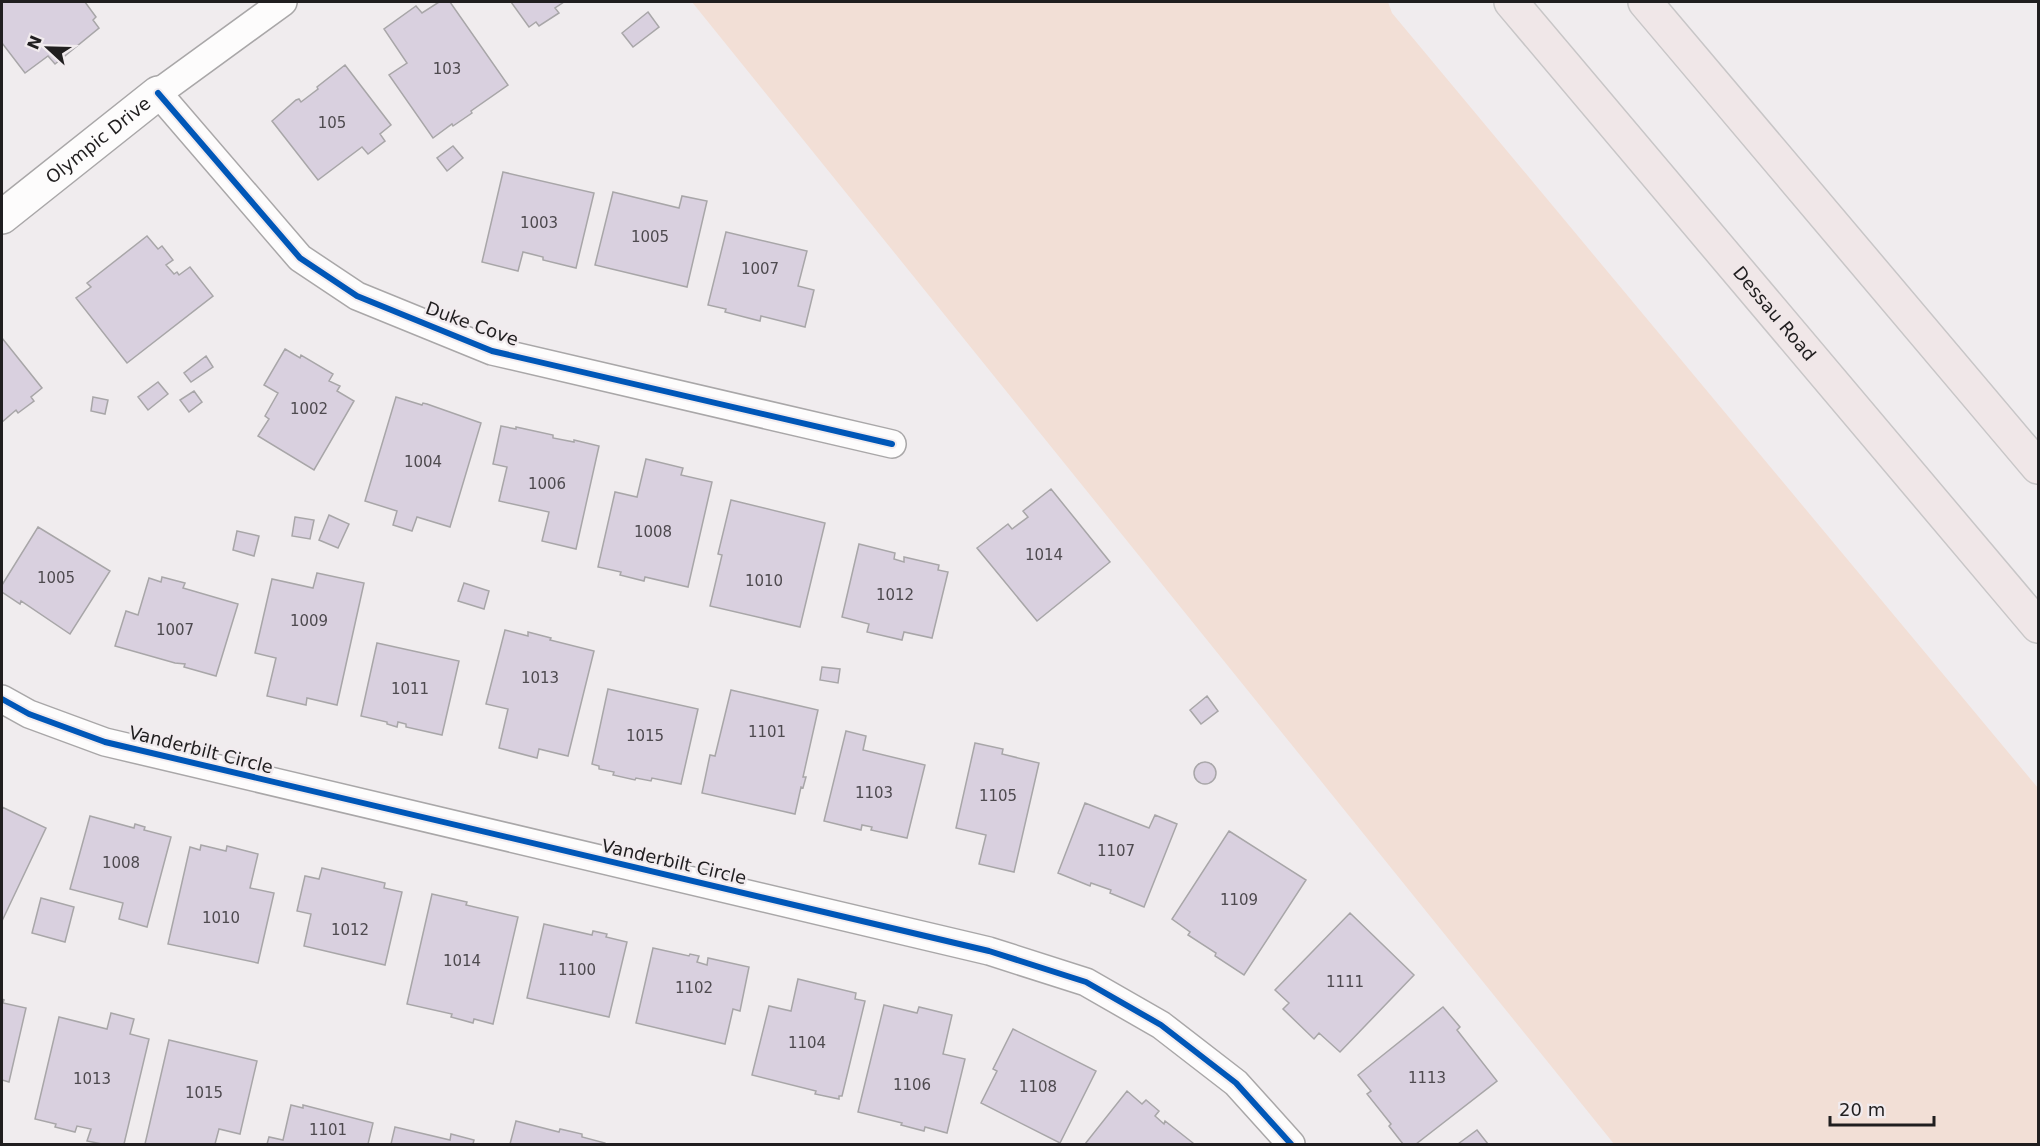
<svg xmlns="http://www.w3.org/2000/svg" width="2040" height="1146" viewBox="0 0 2040 1146" font-family="'DejaVu Sans',sans-serif">
<rect width="100%" height="100%" fill="#f0ecee"/>
<!-- green -->
<path fill="#f2dfd6" d="M692 2H1388L1392 13 2038 788V1144H1614Z"/>
<!-- building -->
<path fill="#d9d0df" stroke="#a8a6a8" stroke-width="1.5" d="M2 2H85L96 17 93 20 99 28 55 64 48 56 25 73 2 43Z
M439 2H450L508 85 471 111 472 113 453 126 452 124 433 138 389 75 407 63 384 29 416 6 422 13Z
M511 2H564L555 8 559 13 539 26 536 22 529 27Z
M648 12 659 27 633 47 622 33Z
M345 65 391 125 380 134 385 141 368 154 362 147 318 180 272 121 296 100 299 99 301 102 318 89 317 87Z
M453 146 463 158 447 171 437 158Z
M503 172 594 193 576 268 543 260V257L523 252 518 271 482 262Z
M613 192 679 208 682 196 707 201 687 287 595 265Z
M726 232 807 251 798 286 814 290 805 327 761 316 760 321 725 312 726 309 708 305Z
M147 236 158 249 162 246 173 260 166 265 174 274 177 272 179 275 190 267 213 296 127 363 76 298 91 287 87 283Z
M2 338 42 388 31 397 34 401 18 413 16 410 2 422Z
M285 349 300 358 301 355 333 374 329 381 340 386 337 391 354 401 314 470 258 436 269 419 265 416 278 393 264 385Z
M206 356 213 367 191 382 184 373Z
M158 382 168 394 148 410 138 397Z
M194 391 202 402 189 412 180 400Z
M93 397 108 400 105 414 91 411Z
M396 397 422 405 423 403 427 404 481 423 450 527 417 517 412 531 393 525 397 511 365 501Z
M501 426 516 429V427L553 435V438L574 442V440L599 446 576 549 542 541 549 512 499 501 507 467 493 464Z
M646 459 683 468 681 475 712 482 688 587 645 577 644 581 620 575 621 572 598 567 615 492 637 497Z
M1051 489 1110 562 1037 621 977 548 1008 524 1012 529 1028 517 1023 511Z
M731 500 825 523 800 627 710 606 722 555 718 554Z
M329 515 349 524 338 548 319 540Z
M295 517 314 520 310 539 292 536Z
M38 527 110 571 70 634 21 601 20 604 2 592V585Z
M237 531 259 536 254 556 233 550Z
M859 544 895 553 894 559 904 562V557L939 565 938 570 948 572 932 638 904 632 902 640 867 632 869 624 842 617Z
M317 573 364 583 337 705 307 698 306 705 267 696 276 658 255 653 272 579 313 588Z
M162 577 185 583 183 588 238 604 216 676 184 667 185 664 175 663 115 646 126 611 138 615 149 578 161 582Z
M464 583 489 591 484 609 458 601Z
M505 630 528 636V632L551 638 550 640 594 651 568 756 539 749 537 758 499 748 508 709 486 704Z
M377 643 459 661 442 735 406 727V724L398 722 397 727 387 724V722L361 716Z
M822 667 840 669 838 683 820 680Z
M608 689 698 709 681 784 652 778 651 781 636 778 635 780 613 775 614 772 599 769V766L592 764Z
M731 690 818 710 803 777H806L803 788 801 787 795 814 702 793 710 755 715 756Z
M1207 696 1218 711 1201 724 1190 710Z
M846 731 866 736 863 750 925 765 907 838 871 830 872 827 862 825 861 830 824 821Z
M975 743 1003 749 1002 754 1039 763 1014 872 979 864 986 835 956 828Z
M1194 773a11 11 0 1 1 22 0a11 11 0 1 1-22 0Z
M1085 803 1149 828 1155 815 1177 824 1144 907 1110 893 1111 890 1091 883 1090 886 1058 873Z
M2 807 46 828 2 921Z
M90 816 134 828 135 824 145 827 144 830 171 837 147 927 119 919 123 903 70 889Z
M1229 831 1306 880 1244 975 1215 956 1216 953 1188 935 1190 932 1172 919Z
M201 845 226 851 227 846 258 854 250 888 274 893 258 963 168 944 190 847 200 850Z
M322 868 385 883 384 888 402 892 385 965 304 946 311 914 297 911 305 876 319 879Z
M432 894 467 902 466 905 518 917 493 1024 474 1019 473 1023 451 1017 452 1014 407 1004Z
M41 898 74 907 65 942 32 933Z
M1350 913 1414 975 1340 1052 1319 1033 1314 1039 1283 1009 1289 1003 1275 990Z
M544 924 592 935 593 931 607 934 606 937 627 942 609 1017 527 998Z
M653 948 689 956 690 954 699 956 697 962 707 965 708 958 749 967 740 1011 733 1009 725 1044 636 1023Z
M798 979 856 993 855 999 865 1001 842 1096H839V1099L815 1094 816 1091 752 1075 769 1006 791 1011Z
M2 999 4 1000 3 1003 26 1008 9 1082 2 1080Z
M884 1005 917 1013 919 1007 952 1015 943 1054 965 1059 947 1133 925 1127 924 1131 901 1125 902 1123 858 1112Z
M1443 1007 1460 1027 1457 1030 1497 1081 1416 1144H1403L1389 1126 1391 1124 1367 1094 1371 1091 1358 1075Z
M111 1013 134 1019 130 1034 149 1039 124 1144H102L87 1141 91 1129 77 1126 75 1132 55 1127 56 1124 35 1119 59 1017 107 1029Z
M1013 1029 1096 1071 1060 1143 981 1103 997 1071 993 1069Z
M169 1040 257 1061 240 1134 219 1129 215 1144H145Z
M1127 1091 1142 1104 1146 1100 1159 1111 1155 1116 1164 1124 1165 1121 1193 1143 1191 1144H1085Z
M291 1105 303 1108V1105L373 1123 368 1144H267L269 1137 283 1140Z
M516 1121 559 1132 560 1129 582 1134V1137L605 1143V1144H510Z
M395 1127 450 1140 451 1134 474 1140 473 1144H391Z
M1477 1130 1488 1144H1458Z"/>
<g fill="none" stroke-linecap="round" stroke-linejoin="round">
<!-- street casing -->
<g stroke="#a9a7a8" stroke-width="30">
<path id="street" d="M283 2 158 93 300 258 357 296 492 351 892 444
M2 699 29 714 105 742 989 951 1086 982 1161 1025 1236 1083 1291 1144"/>
</g>
<!-- secondary casing -->
<g stroke="#a9a7a8" stroke-width="36">
<g id="secondary">
<path id="s1" d="M2 217 158 93"/>
</g>
</g>
<!-- primary casing -->
<g stroke="#c8c6c7" stroke-width="36">
<g id="primary">
<path id="s2" d="M1511 2 2038 626"/>
<path d="M1645 2 2038 467"/>
</g>
</g>
<!-- street -->
<use href="#street" stroke="#fdfcfc" stroke-width="27"/>
<!-- secondary -->
<use href="#secondary" stroke="#fdfcfc" stroke-width="33"/>
<!-- primary -->
<use href="#primary" stroke="#f0e7e8" stroke-width="33"/>
<!-- cycleway casing -->
<g stroke="#f1ebee" stroke-width="10">
<path id="cycleway" d="M158 93 300 258 357 296 492 351 892 444
M2 699 29 714 105 742 989 951 1086 982 1161 1025 1236 1083 1291 1144"/>
</g>
<!-- cycleway -->
<use href="#cycleway" stroke="#0057b8" stroke-width="6"/>
</g>
<g text-anchor="middle" stroke-width="5" stroke-linejoin="round" paint-order="stroke">
<!-- number labels -->
<g font-size="15" fill="#4e4a4f">
<text x="447" y="74">103</text>
<text x="332" y="128">105</text>
<text x="539" y="228">1003</text>
<text x="650" y="242">1005</text>
<text x="760" y="274">1007</text>
<text x="309" y="414">1002</text>
<text x="423" y="467">1004</text>
<text x="547" y="489">1006</text>
<text x="653" y="537">1008</text>
<text x="1044" y="560">1014</text>
<text x="56" y="583">1005</text>
<text x="764" y="586">1010</text>
<text x="895" y="600">1012</text>
<text x="309" y="626">1009</text>
<text x="175" y="635">1007</text>
<text x="540" y="683">1013</text>
<text x="410" y="694">1011</text>
<text x="767" y="737">1101</text>
<text x="645" y="741">1015</text>
<text x="874" y="798">1103</text>
<text x="998" y="801">1105</text>
<text x="1116" y="856">1107</text>
<text x="121" y="868">1008</text>
<text x="1239" y="905">1109</text>
<text x="221" y="923">1010</text>
<text x="350" y="935">1012</text>
<text x="462" y="966">1014</text>
<text x="577" y="975">1100</text>
<text x="1345" y="987">1111</text>
<text x="694" y="993">1102</text>
<text x="807" y="1048">1104</text>
<text x="1427" y="1083">1113</text>
<text x="92" y="1084">1013</text>
<text x="912" y="1090">1106</text>
<text x="1038" y="1092">1108</text>
<text x="204" y="1098">1015</text>
<text x="328" y="1135">1101</text>
</g>
<!-- street labels -->
<g font-size="18" fill="#201e1f" stroke="#f1ebee">
<text dy="6" stroke="none"><textPath href="#s1" startOffset="123">Olympic Drive</textPath></text>
<text dy="6" stroke="none"><textPath href="#s2" startOffset="408">Dessau Road</textPath></text>
<text transform="translate(472 324) rotate(20)" y="6">Duke Cove</text>
<text transform="translate(201 750) rotate(14)" y="6">Vanderbilt Circle</text>
<text transform="translate(674 862) rotate(13)" y="6">Vanderbilt Circle</text>
</g>
</g>
<!-- border -->
<rect width="2040" height="1146" fill="none" stroke="#201e1f" stroke-width="6"/>
<!-- north arrow -->
<g transform="translate(48 48) rotate(292)" stroke="#f1ebee" stroke-width="4.5" paint-order="stroke">
<path d="M0-4.5L10 22L0 15L-10 22Z" fill="#201e1f"/>
<text y="-9" font-size="16" font-weight="bold" text-anchor="middle" fill="#201e1f">N</text>
</g>
<!-- scale -->
<path d="M1830 1116v9h104v-9" fill="none" stroke="#201e1f" stroke-width="3"/>
<text x="1839" y="1116" font-size="18" fill="#201e1f" stroke="#f1ebee" stroke-width="4.5" paint-order="stroke">20 m</text>
</svg>
